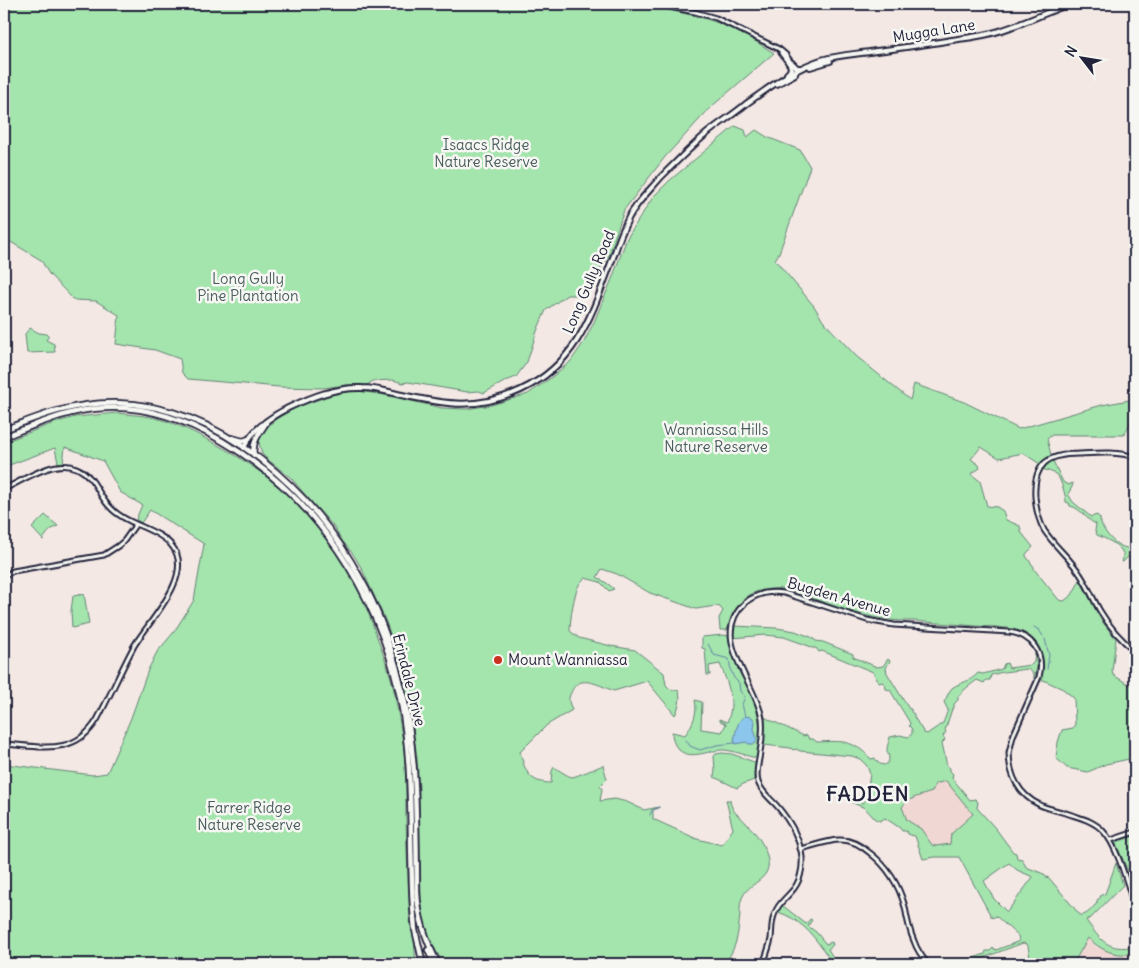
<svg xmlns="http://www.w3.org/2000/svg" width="1139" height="968" viewBox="0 0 1139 968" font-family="Delius,sans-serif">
<rect width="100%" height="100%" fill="#f3e8e4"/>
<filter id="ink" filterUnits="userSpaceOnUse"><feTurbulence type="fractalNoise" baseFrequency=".02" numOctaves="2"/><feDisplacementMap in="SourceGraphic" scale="10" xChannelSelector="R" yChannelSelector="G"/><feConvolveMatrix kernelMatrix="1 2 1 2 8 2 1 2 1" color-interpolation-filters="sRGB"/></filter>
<g filter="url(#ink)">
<!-- built -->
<path fill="#f0d7d3" d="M946 781 974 814 966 820 950 844 936 846 932 845 921 829 907 820 902 807 911 799 932 792 935 784Z
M1088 938 1097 947 1127 955 1132 954 1126 963 1128 964H1073Z"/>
<!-- green -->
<path fill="#a4e4ad" stroke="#638374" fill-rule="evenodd" d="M4 4H643C670 11 700 15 726 26 743 33 758 43 774 53L711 107 665 157 624 210 609 256 592 281 577 295H567L546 310 537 331 527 362 516 377 506 381 484 393 479 391 467 392 408 382 403 383 393 380 373 381 367 385H345L323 388 279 387 188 379 182 373 180 359 155 350 116 344 119 315 96 301 74 300 49 274 41 260 4 238Z
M735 126 745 130 747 137 756 130 767 137 800 150 810 167 779 253 775 260 814 306 823 321 856 356 910 400 914 384 964 402 1019 429 1102 405 1135 399V413L1124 435H1052L1047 439 1051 455 1040 464 1023 453 999 458 981 447 971 459 979 465 980 468 971 474 980 481 987 506 997 507 1003 511 1006 520 1020 526 1021 532 1033 547 1026 554V556L1034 567V569L1059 600 1064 601 1072 595 1080 580 1101 620 1116 639 1112 671 1113 675 1135 688V762L1133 766 1129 759 1106 764 1088 772 1067 768 1057 759 1056 758 1058 742 1062 730 1073 728 1075 724 1074 698 1063 689 1041 679C1044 663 1043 646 1028 635 1015 626 990 627 976 626 955 624 935 623 915 621 905 621 894 621 884 619 858 616 833 605 808 597 800 594 791 590 782 589 777 588 769 589 763 590 743 593 732 612 727 630H720L719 618 723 611 720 607 716 606 696 609 650 593 617 574 602 569 597 577C603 581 609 584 614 589L609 591 600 582 585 578C584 579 581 582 580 583 574 592 570 620 570 631L579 638 611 646 635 650 664 673 666 685 670 689 679 691C681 699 679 707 675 715L647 681 614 691C605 688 585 676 576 685 575 685 572 690 572 691 567 699 569 702 572 710L547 725 520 752C525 771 529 783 551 783L552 771 554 767C559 770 567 776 572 777 575 777 599 767 603 765L607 779 600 786 602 789 600 801 615 799 627 802 644 810 659 807V808L653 810V819L697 839 722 845 733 829 726 800H730C732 814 739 814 747 824 756 833 764 844 767 856 774 880 750 881 743 896 740 901 740 908 740 914 738 935 737 948 724 964H445L437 953 428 935 423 916 421 898 419 789 417 759 412 720 402 668 386 622 362 569 353 554 341 539 334 527 302 491 291 478 267 459 262 454 259 443 260 436 263 431 276 419 295 408 337 393 357 391 380 394 442 408 466 409 491 405 528 394 552 377 570 362 584 342 594 322 612 279 627 238 653 197 669 181Z
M30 328 39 333 47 334 49 336 46 340 54 344 55 352 27 353 25 334Z
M117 413C131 415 145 415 159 419 178 424 196 433 214 443 278 477 327 526 360 591 366 605 371 620 376 634 383 654 391 674 395 695 398 713 402 733 404 751 406 774 406 797 406 819 407 853 408 887 410 921L414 939 416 964H4V764L93 775 107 773 131 718 148 670 157 652 174 632 194 600 204 544 150 510 141 523 136 519 142 505 120 492 103 461 65 447 63 463H58L55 448 4 467V442L54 423 75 417Z
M1052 459 1063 482 1068 485 1073 483 1072 487 1068 494 1073 502 1091 517 1097 515 1100 518C1101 531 1121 555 1135 546V553L1129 556 1123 562H1122C1123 561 1123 554 1123 554 1121 545 1104 538 1097 535L1095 531 1096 524C1086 520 1081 508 1070 506L1069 503 1066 502C1066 496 1061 480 1057 475 1053 472 1046 470 1041 469L1047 463Z
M45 515 58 526C51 528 47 533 43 540L32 528Z
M84 594 89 624 72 628 71 611 73 596Z
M734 626 777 628 795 631 811 637 816 641 823 642 853 654V657L877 667 883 666 888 659 890 661 886 668 887 673 909 709H911V712L914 714V717L924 733 927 734 943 723 948 710 944 702C947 698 948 692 952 688 962 681 969 683 978 673L983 674 1002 669 1004 664 1007 663 1009 668 1031 665 1034 662 1035 654 1037 667 1034 679V674L1028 669 1003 672 991 675 990 680H986L984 683 977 680C970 685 963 690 958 697V700L954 704V708L952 709 945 730 946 732 943 736 945 740 942 743 947 766 950 768V771L953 774 952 778 970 800 975 799 978 802 977 808 996 829 1013 852 1016 853 1017 858 1022 859 1026 867 1044 874 1046 877 1049 878 1080 915C1087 916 1092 908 1097 903V900L1100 898 1101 895 1105 894 1116 863 1123 885 1091 918 1086 920C1100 940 1108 952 1135 946V953C1116 957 1102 951 1088 938L1073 964H1031L1028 946 1027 944 1023 943 967 964H956L958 960 962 961 964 958 968 960 985 954 986 951H990L993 948 996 950 1017 942 1019 940 1018 936 996 916 992 918 959 857H935L923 859 915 836 909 835 906 831H902L900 828 885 818 880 821 875 819 865 808 848 801 847 798 862 803 866 800 870 774 867 766 860 759 852 756 800 751 796 749 793 750 791 748 764 745V731L762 716 804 736 807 735 809 739H813L817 742C841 741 853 739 871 759L875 758C878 766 889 768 889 758 889 755 887 753 887 750 887 746 889 741 890 737L900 735 908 737 912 734V729L909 726 910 723 890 690 886 689 885 684 882 682 879 683 873 672 822 651 819 652 816 648H811L809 646 784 637 765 635 733 638ZM946 781 973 814 951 834 950 844 936 846 932 845 921 829 907 820 902 807C909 797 921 796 932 792L935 784ZM1009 863 1017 870 1033 877 1007 912 994 899 984 881Z
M723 635 729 636C737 681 769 705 758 756L756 758C746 756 736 751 725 750 710 749 692 761 679 750 674 745 672 739 672 732L685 735C693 724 698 713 695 700L702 702 701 729 722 732 726 724 720 721 719 719 727 722C736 702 728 684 720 664L709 666 710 675H707L705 649 702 648V637Z
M722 753 732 754 754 762 755 764 754 780 743 784 737 788 714 777 715 770 714 756 716 754Z
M1135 836V887L1115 842Z
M782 905 806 924 810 919 812 920 808 926 816 932 826 944 832 942 833 945 828 949 837 964H833C830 959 827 955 824 951 811 932 799 919 778 912Z"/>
<!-- water -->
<path fill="#8cc6ec" stroke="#6284a5" d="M745 716 752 717 755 722 754 729 757 740 755 744H749L746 742 736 744 734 740C736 732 737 720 745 716Z"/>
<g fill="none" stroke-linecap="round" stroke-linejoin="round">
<!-- stream -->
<path stroke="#6284a5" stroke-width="1" d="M1034 627 1039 630 1043 636
M1045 639 1049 655 1047 669
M708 644 714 655 729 659 731 671 734 678 739 683 740 691 745 697 742 704 745 716
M686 740 690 746 700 750 717 745 735 743
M650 815 652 810 659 807
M152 964H169
M295 964 306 959"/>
<!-- tertiary casing -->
<g stroke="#22223b" stroke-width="7">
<path id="tertiary" d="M654 4 695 12 716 18 779 49 786 55 793 65
M781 53 787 61 792 69
M1135 457C1117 451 1097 453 1078 454 1048 454 1033 464 1035 497 1036 508 1038 519 1044 530 1054 546 1070 558 1080 574 1088 586 1093 599 1100 611 1109 626 1121 640 1135 651
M4 489C29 478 65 449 90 478 97 486 101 498 109 506 125 525 158 528 172 546 196 575 148 622 134 646 121 670 110 696 97 720 74 757 40 746 4 744
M4 576 13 571 104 555 118 546 124 541 136 524
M1009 752C1009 774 1018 795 1040 805 1049 809 1059 811 1069 814 1081 818 1094 821 1103 831 1118 846 1128 887 1135 908
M1111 840 1135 832
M800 849C813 846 826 841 838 840 850 839 861 845 870 853 888 867 899 885 905 907 907 919 909 930 914 941 917 950 922 957 928 964
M763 964C766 956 769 948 771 939 772 930 771 921 775 913 778 904 785 899 791 892 800 883 803 869 802 857 800 838 789 820 777 806 770 798 762 793 758 782 755 772 759 763 760 752 762 742 763 729 762 718 756 682 708 637 745 603 756 593 770 591 784 593L867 620 877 622 894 625 1009 632C1033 635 1045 654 1039 677L1013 736 1009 753"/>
</g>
<!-- secondary casing -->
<g stroke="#22223b" stroke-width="8">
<path id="secondary" d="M792 63 797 68H800
M810 67 830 61
M787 74 790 71 791 67
M777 84 795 74
M244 448C252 429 270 417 288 408 311 397 336 387 362 388 375 388 389 392 402 395 447 405 478 410 521 390 579 363 593 310 614 255 618 242 623 229 629 217 637 202 650 190 661 177 675 163 690 148 705 135 718 124 733 115 746 104 770 87 793 69 821 60 839 55 858 54 876 51 902 48 927 44 952 40 964 38 976 37 988 34 1015 28 1042 14 1069 4"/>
</g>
<!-- primary casing -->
<g stroke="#22223b" stroke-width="8">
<path id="primary" d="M4 430C41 415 76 402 117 403 221 406 314 491 361 579 379 611 391 646 400 681 418 750 416 822 417 892 418 918 426 941 438 964
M4 437C37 424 70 409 106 408 148 406 186 420 222 441 316 496 378 592 400 697 414 766 409 837 413 907L415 930 423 964
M232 438 243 441 249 439
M254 455C251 443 260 432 266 423
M428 950 434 964"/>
</g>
<!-- tertiary -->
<use href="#tertiary" stroke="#f6f6f2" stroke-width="3"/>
<!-- secondary -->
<use href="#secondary" stroke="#f6f6f2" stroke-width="4"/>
<!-- primary -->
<use href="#primary" stroke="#f6f6f2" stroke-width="4.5"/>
</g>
</g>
<!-- markers -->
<circle fill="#c8321e" stroke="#f6f6f2" stroke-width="2" cx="498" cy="660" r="5"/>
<g text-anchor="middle" stroke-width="5" stroke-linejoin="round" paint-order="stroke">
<!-- street labels -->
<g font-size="15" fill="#22223b" stroke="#f6f6f2">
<text transform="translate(934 31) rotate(-9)" y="5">Mugga Lane</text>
<text transform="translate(589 282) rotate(-67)" y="5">Long Gully Road</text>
<text transform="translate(839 597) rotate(16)" y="5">Bugden Avenue</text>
<text transform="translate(409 680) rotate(76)" y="5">Erindale Drive</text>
</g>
<!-- park labels -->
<g font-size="15" fill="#495c5d" stroke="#f6f6f2">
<text x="486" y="150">Isaacs Ridge<tspan x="486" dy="17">Nature Reserve</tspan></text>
<text x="248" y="284">Long Gully<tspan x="248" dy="17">Pine Plantation</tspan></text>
<text x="716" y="435">Wanniassa Hills<tspan x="716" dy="17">Nature Reserve</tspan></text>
<text x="249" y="813">Farrer Ridge<tspan x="249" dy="17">Nature Reserve</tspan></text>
</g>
<!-- poi labels -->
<g font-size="15" fill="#22223b" stroke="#f6f6f2" text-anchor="start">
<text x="508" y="665">Mount Wanniassa</text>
</g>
<!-- district labels -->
<g font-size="20" font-weight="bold" letter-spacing="1" fill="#22223b" stroke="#f6f6f2">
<text x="868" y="801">FADDEN</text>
</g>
</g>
<!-- margin -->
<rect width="1139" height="968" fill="none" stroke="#f6f6f2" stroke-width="20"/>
<rect x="10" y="10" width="1119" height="948" fill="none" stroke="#22223b" stroke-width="2" filter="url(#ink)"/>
<!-- north arrow -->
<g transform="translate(1082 58) rotate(301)" stroke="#f6f6f2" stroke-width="4" paint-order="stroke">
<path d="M0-4L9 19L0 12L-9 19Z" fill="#22223b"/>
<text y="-8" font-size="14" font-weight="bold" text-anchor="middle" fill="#22223b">N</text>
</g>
</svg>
